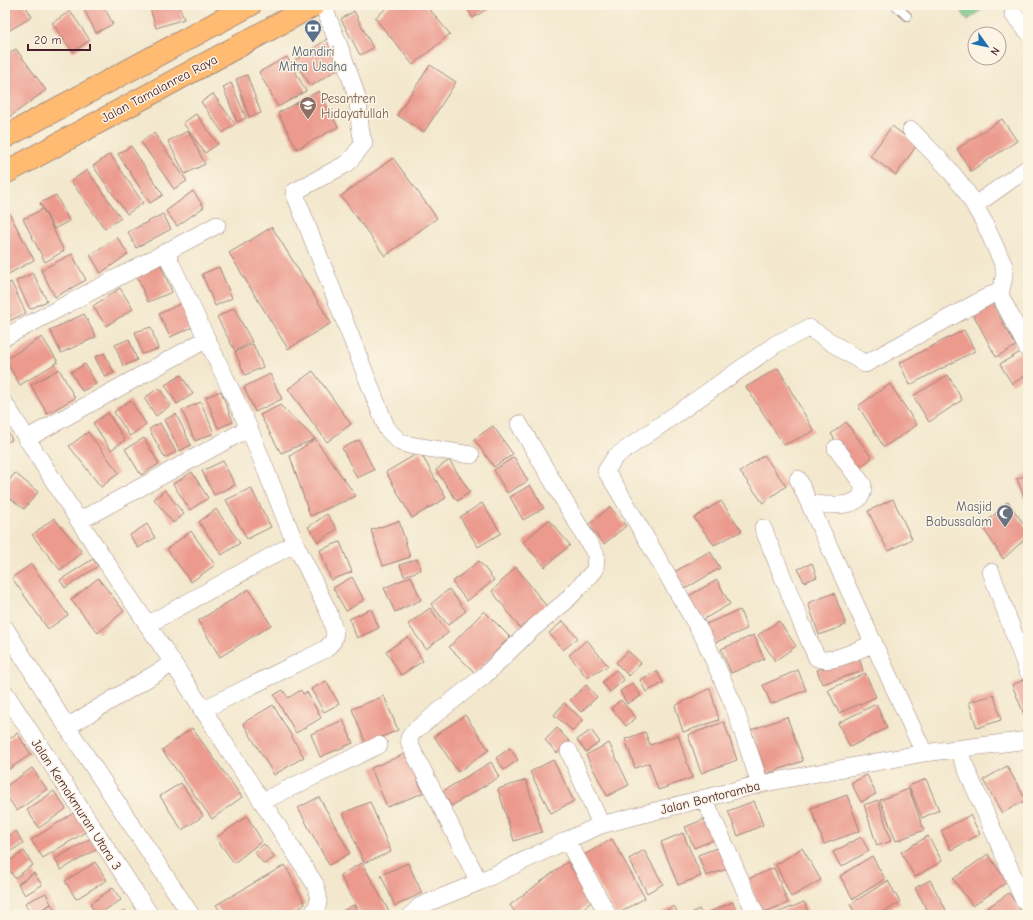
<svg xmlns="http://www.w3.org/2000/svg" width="1033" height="920" viewBox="0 0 1033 920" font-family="'Comic Neue',sans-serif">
<rect width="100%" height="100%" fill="#fcf5e5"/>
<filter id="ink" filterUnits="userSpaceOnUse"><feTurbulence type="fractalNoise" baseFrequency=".025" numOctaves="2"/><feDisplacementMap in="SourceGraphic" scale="8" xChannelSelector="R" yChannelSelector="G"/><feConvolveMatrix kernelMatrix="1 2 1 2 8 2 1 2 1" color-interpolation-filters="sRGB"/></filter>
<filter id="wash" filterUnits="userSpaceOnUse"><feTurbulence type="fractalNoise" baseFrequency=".012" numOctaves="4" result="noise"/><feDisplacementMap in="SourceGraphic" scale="16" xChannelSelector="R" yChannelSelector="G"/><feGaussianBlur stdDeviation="0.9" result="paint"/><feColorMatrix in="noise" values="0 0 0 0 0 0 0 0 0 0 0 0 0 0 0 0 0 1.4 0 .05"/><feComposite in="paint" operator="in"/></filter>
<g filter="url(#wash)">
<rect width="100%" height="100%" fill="#f3e8ce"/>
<!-- green -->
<path fill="#75c789" stroke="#60735a" d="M956 5H988L968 20Z"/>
<g id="blocks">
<!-- building -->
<path fill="#eb9a8d" d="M5 5H25L32 17 10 30 5 21Z
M82 5H103L113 24 96 33Z
M149 5H179L184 19 156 28Z
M390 5H426L450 34 413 65 375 18Z
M465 5H493L473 18Z
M70 11 90 40 73 52 52 23Z
M354 11 373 48 360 55 341 19Z
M327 39 344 65 311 86 294 61Z
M16 49 46 90 7 119 5 116V57Z
M287 57 306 91 278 107 259 72Z
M430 65 456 82 424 132 397 115Z
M247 75 261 113 249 117 236 79Z
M231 83 246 118 237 122 223 87Z
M319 91 338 127 297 149 278 113Z
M213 94 235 124 223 133 201 102Z
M196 114 218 144 205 153 183 123Z
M1002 119 1017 141 971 171 957 149Z
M892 126 917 145 896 175 870 156Z
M188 131 205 164 185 174 168 141Z
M154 133 187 181 174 189 141 142Z
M131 146 163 195 150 203 118 154Z
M110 154 143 203 127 214 93 166Z
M393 158 437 218 385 256 341 196Z
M87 170 121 218 105 229 71 181Z
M193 191 204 207 177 226 166 211Z
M56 195 69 221 54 229 40 203Z
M7 209 34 260 5 276V210Z
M43 209 64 251 45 262 23 219Z
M163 214 171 229 136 248 128 232Z
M272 227 331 323 288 349 229 253Z
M117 237 128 254 101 273 90 255Z
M72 254 86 280 55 297 41 270Z
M160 263 172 292 148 302 136 274Z
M219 267 232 298 215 306 202 274Z
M33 273 47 301 30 309 16 281Z
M11 282 26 313 9 321 5 312V285Z
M120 288 133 309 106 326 93 306Z
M182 303 193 327 170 337 159 314Z
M992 303 1016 346 996 357 973 314Z
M234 308 252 342 235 351 217 317Z
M84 314 96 337 61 353 50 330Z
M151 327 158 349 142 354 135 332Z
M964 330 975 351 910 385 899 363Z
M42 337 58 362 20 385 5 360Z
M129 339 137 360 123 366 115 345Z
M253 344 263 367 245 375 235 352Z
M1022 351 1028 360V374L1012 384 1000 364Z
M104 353 114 373 105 377 95 357Z
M85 364 96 384 82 391 71 372Z
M778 368 814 431 784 445 746 387Z
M59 369 75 398 47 414 31 385Z
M313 371 351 424 327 442 288 389Z
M270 374 282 399 255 412 244 387Z
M181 375 193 394 177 404 165 385Z
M948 375 962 400 929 422 913 396Z
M890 384 917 425 884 447 858 406Z
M159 388 171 405 156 416 144 398Z
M221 391 233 422 218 428 206 397Z
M130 400 146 424 130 436 114 412Z
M201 402 214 433 195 441 182 410Z
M280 405 315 439 281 453 260 415Z
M108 413 125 440 111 450 93 423Z
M176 414 191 445 180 451 164 420Z
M846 422 872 458 856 470 831 434Z
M160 423 176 452 165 458 149 429Z
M5 426 12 440 5 443Z
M493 426 513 454 494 467 474 439Z
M88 432 119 473 101 487 69 446Z
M144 438 159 464 141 475 125 449Z
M315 439 356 496 310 516 290 456Z
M359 440 374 470 357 478 342 448Z
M420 452 446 498 412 518 386 472Z
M764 455 786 486 763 503 740 472Z
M514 457 528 481 507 493 494 470Z
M449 460 470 492 457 501 436 470Z
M223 461 235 485 214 495 202 471Z
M192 472 208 498 190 510 173 484Z
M15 473 38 492 24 509 5 494V486Z
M1028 474V507L1017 479Z
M530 485 544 508 523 520 510 497Z
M251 488 271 527 247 539 226 500Z
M165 490 184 514 173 523 154 499Z
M893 499 912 539 888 551 868 511Z
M721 501 742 531 714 545 694 518Z
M1008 502 1028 530V536L1003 559 982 526Z
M482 503 501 533 478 547 460 517Z
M610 507 626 526 604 544 588 525Z
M216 509 240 543 222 555 199 522Z
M327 514 337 529 318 542 308 527Z
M54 518 82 552 60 570 32 535Z
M549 520 570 545 545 567 523 542Z
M399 521 410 557 383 566 371 530Z
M147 524 155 538 138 548 130 535Z
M191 531 215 565 191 582 167 549Z
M340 542 352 572 331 580 320 550Z
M710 551 720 568 685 589 674 572Z
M93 559 98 566 65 588 60 580Z
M417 559 421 570 404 576 400 565Z
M479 561 494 580 467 601 452 582Z
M812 563 817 577 804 582 798 569Z
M31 564 68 615 48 629 12 578Z
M516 567 547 607 520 628 492 591Z
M411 576 421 600 395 612 384 588Z
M352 577 364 600 346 611 333 588Z
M98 578 124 611 98 633 71 600Z
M717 580 730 604 699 622 685 598Z
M249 589 271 625 220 657 198 621Z
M449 589 466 611 448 625 431 604Z
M834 593 846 625 819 635 808 603Z
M430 608 448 633 426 649 408 624Z
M371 609 379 628 357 638 349 619Z
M740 610 747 629 714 643 706 624Z
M484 611 510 637 475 673 449 647Z
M563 621 578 638 563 650 549 633Z
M779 621 796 646 775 661 758 635Z
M754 635 764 659 731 673 721 649Z
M408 637 423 661 401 675 386 651Z
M587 640 608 666 587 678 569 655Z
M628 651 641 663 629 676 616 663Z
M859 657 863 671 822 684 817 670Z
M616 670 624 680 610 692 602 682Z
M798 670 806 690 771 704 763 685Z
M657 671 663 683 646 692 640 680Z
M865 673 876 697 839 713 828 690Z
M1026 679 1028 684V718L1026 719 1012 685Z
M326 681 339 704 324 712 311 689Z
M633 683 641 696 627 704 620 691Z
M586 685 597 697 581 712 570 700Z
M710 688 719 720 683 732 675 706Z
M283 690 288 698 301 690 303 694 307 692 321 718 296 733 274 695Z
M994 695 1001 720 977 728 969 702Z
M384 696 398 730 366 744 352 709Z
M621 700 636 718 626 726 611 708Z
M564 703 583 720 573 731 554 715Z
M876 704 887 728 850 747 838 723Z
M273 705 304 757 274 775 243 723Z
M465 715 489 750 458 772 434 736Z
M787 717 803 761 766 774 751 730Z
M343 720 353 743 320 757 311 734Z
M724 722 737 760 701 773 688 735Z
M192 728 242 797 212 819 162 750Z
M557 728 570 742 557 753 545 740Z
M591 730 600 742 586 752 577 740Z
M645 732 650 745 678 735 692 778 658 790 649 763 635 768 625 739Z
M17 733 31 754 5 772V742Z
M609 743 629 785 607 796 586 755Z
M510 748 518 760 504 770 496 758Z
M407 753 423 793 387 807 371 768Z
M553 760 574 801 551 813 530 772Z
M491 762 499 777 451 806 443 791Z
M1007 766 1026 800 1002 813 983 780Z
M32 768 47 789 17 811 5 794V787Z
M867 775 876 794 861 802 851 783Z
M926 779 939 810 922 818 909 786Z
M526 780 542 832 514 841 498 789Z
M181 783 203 816 182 830 160 796Z
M909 789 924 830 896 841 880 800Z
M54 791 66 809 39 828 27 810Z
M847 795 860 831 824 844 811 808Z
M319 797 350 853 329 865 298 808Z
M878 800 891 841 877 846 864 805Z
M754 801 763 825 738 836 728 811Z
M370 802 391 852 364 863 343 813Z
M75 812 87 831 43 858 31 840Z
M970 815 980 834 951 850 941 831Z
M247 816 262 841 234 863 216 838Z
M710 817 718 838 694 848 685 827Z
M16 831 23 843 5 855V839Z
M683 833 701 876 678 885 661 842Z
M928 836 942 861 915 877 901 852Z
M93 837 99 848 61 870 55 859Z
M861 837 869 851 841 867 833 852Z
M612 839 645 898 616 915 582 856Z
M264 844 275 857 264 864 254 852Z
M722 846 730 868 706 876 698 855Z
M802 848 821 880 791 897 776 865Z
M644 850 663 884 647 893 629 859Z
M24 851 33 865 15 878 5 864Z
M988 854 1007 882 973 906 953 879Z
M872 856 885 879 853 899 840 876Z
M95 862 107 880 76 899 65 881Z
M567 862 594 900 574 915H517L510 905Z
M362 863 391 915H361L340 875Z
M408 863 422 893 395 906 381 875Z
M285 865 305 904 289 915H223L216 905Z
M774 868 788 903 761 913 748 879Z
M34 873 42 885 25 895 18 884Z
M930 880 946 910 936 915H930L915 888Z
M888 881 900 902 879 915H856L850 904Z
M113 888 121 900 97 915 90 904Z
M46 893 51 904 30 915 25 903Z
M1009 893 1022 913 1019 915H979L978 914Z
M733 902 738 915H710L709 912Z
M804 902 809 915H778L777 913Z
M51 904 59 915H36Z
M353 905 359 915H346L343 911Z
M674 906 679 915H657Z
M699 909 702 915H688Z
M125 910 129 915H117Z"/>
</g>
</g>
<g filter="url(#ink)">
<use href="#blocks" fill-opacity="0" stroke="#9e847c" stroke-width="1"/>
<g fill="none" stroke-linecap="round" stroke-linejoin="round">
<!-- service casing -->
<g stroke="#9e847c" stroke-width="10">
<path id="service" d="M895 5 907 16"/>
</g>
<!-- minor casing -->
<g stroke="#9e847c" stroke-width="18">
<path id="minor" d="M323 5C335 36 348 66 357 98 361 114 357 126 364 143L348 163 294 192 387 429 400 442 409 445 471 455
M1013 14 1028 32
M911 130 948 168 966 191 984 222 1004 266V277L1000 295 1028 350
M975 205 1028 168
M166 253 249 428 295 543 329 613 335 633 333 641 326 649 202 710
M5 337 217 225
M5 404 79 521 173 663 315 884C319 896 321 905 311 915
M26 439 207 339
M798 479 924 753
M810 504C826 504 865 512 863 485L836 448
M79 521 249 428
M763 528 801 622 817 658C831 665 860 649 874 643
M991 572 1028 672
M147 625 295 543
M5 628 67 727 191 915
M5 693 150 915
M67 727 173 663
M958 750 1024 901 1028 905
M569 751 601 825
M760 784 734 706 704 638 618 490 606 471 615 457 776 344 809 328 865 364 1000 290
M704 798 756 915
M263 801 379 745
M567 840 608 915
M479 882 410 745 409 738 413 732 485 675 531 630 565 602 595 570 596 555 519 424
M411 915 420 906 479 882 567 840 601 825 760 784 924 753 1028 740"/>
</g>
<!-- primary casing -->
<g stroke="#9e847c" stroke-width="24">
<path id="primary" d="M5 137 250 5
M5 173 314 5"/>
</g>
<!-- service -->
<use href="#service" stroke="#fff" stroke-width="8"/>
<!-- minor -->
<use href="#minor" stroke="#fff" stroke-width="17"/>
<!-- primary -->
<use href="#primary" stroke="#ffbb71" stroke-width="22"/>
</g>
</g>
<!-- icons -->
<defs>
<g id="bank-pin" transform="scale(0.9)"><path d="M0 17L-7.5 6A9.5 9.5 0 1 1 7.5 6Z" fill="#5c6f8a" stroke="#fcf5e5"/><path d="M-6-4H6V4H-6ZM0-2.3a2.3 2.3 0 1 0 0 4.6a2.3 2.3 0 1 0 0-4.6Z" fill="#fff"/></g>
<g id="school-pin" transform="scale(0.9)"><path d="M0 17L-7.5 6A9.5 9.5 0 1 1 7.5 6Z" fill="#8d6e63" stroke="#fcf5e5"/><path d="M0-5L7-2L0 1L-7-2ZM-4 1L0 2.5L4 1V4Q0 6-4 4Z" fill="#fff"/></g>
<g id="mosque-pin" transform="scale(0.9)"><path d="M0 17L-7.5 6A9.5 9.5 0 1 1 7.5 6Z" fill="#6b7280" stroke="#fcf5e5"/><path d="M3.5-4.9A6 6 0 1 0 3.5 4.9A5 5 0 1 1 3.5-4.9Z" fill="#fff"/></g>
</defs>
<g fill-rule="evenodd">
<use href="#bank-pin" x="313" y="28"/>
<use href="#school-pin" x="308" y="105"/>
<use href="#mosque-pin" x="1005" y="513"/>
</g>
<g text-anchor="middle" stroke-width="3" stroke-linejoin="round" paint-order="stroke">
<!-- service labels -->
<g font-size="13" fill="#4e5e75" stroke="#fcf5e5">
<text x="313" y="56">Mandiri<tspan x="313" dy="15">Mitra Usaha</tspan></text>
</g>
<!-- street labels -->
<g font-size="13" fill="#4a1f2b" stroke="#fcf5e5">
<text transform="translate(159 88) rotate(-28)" y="5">Jalan Tamalanrea Raya</text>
<text transform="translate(710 797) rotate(-14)" y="5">Jalan Bontoramba</text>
<text transform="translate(77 804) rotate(57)" y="5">Jalan Kemakmuran Utara 3</text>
</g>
<!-- education labels -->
<g font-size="13" fill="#785e54" stroke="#fcf5e5" text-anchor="start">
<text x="321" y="103">Pesantren<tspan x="321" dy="15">Hidayatullah</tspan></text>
</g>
<!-- worship labels -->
<g font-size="13" fill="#5b616d" stroke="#fcf5e5" text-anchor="end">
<text x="992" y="511">Masjid<tspan x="992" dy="15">Babussalam</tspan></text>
</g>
</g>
<!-- margin -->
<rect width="1033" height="920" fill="none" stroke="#fcf5e5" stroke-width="20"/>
<!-- north arrow -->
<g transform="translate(987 46) rotate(123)"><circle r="19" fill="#fcf5e5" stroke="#b59f9b"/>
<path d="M0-3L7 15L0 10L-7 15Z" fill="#1f6fb2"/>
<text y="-6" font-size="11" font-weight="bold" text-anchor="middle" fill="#4a1f2b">N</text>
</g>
<!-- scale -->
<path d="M28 44v6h62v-6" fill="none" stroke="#4a1f2b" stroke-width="2"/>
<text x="34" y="44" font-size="12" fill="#4a1f2b" stroke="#fcf5e5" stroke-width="3" paint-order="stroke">20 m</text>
</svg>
